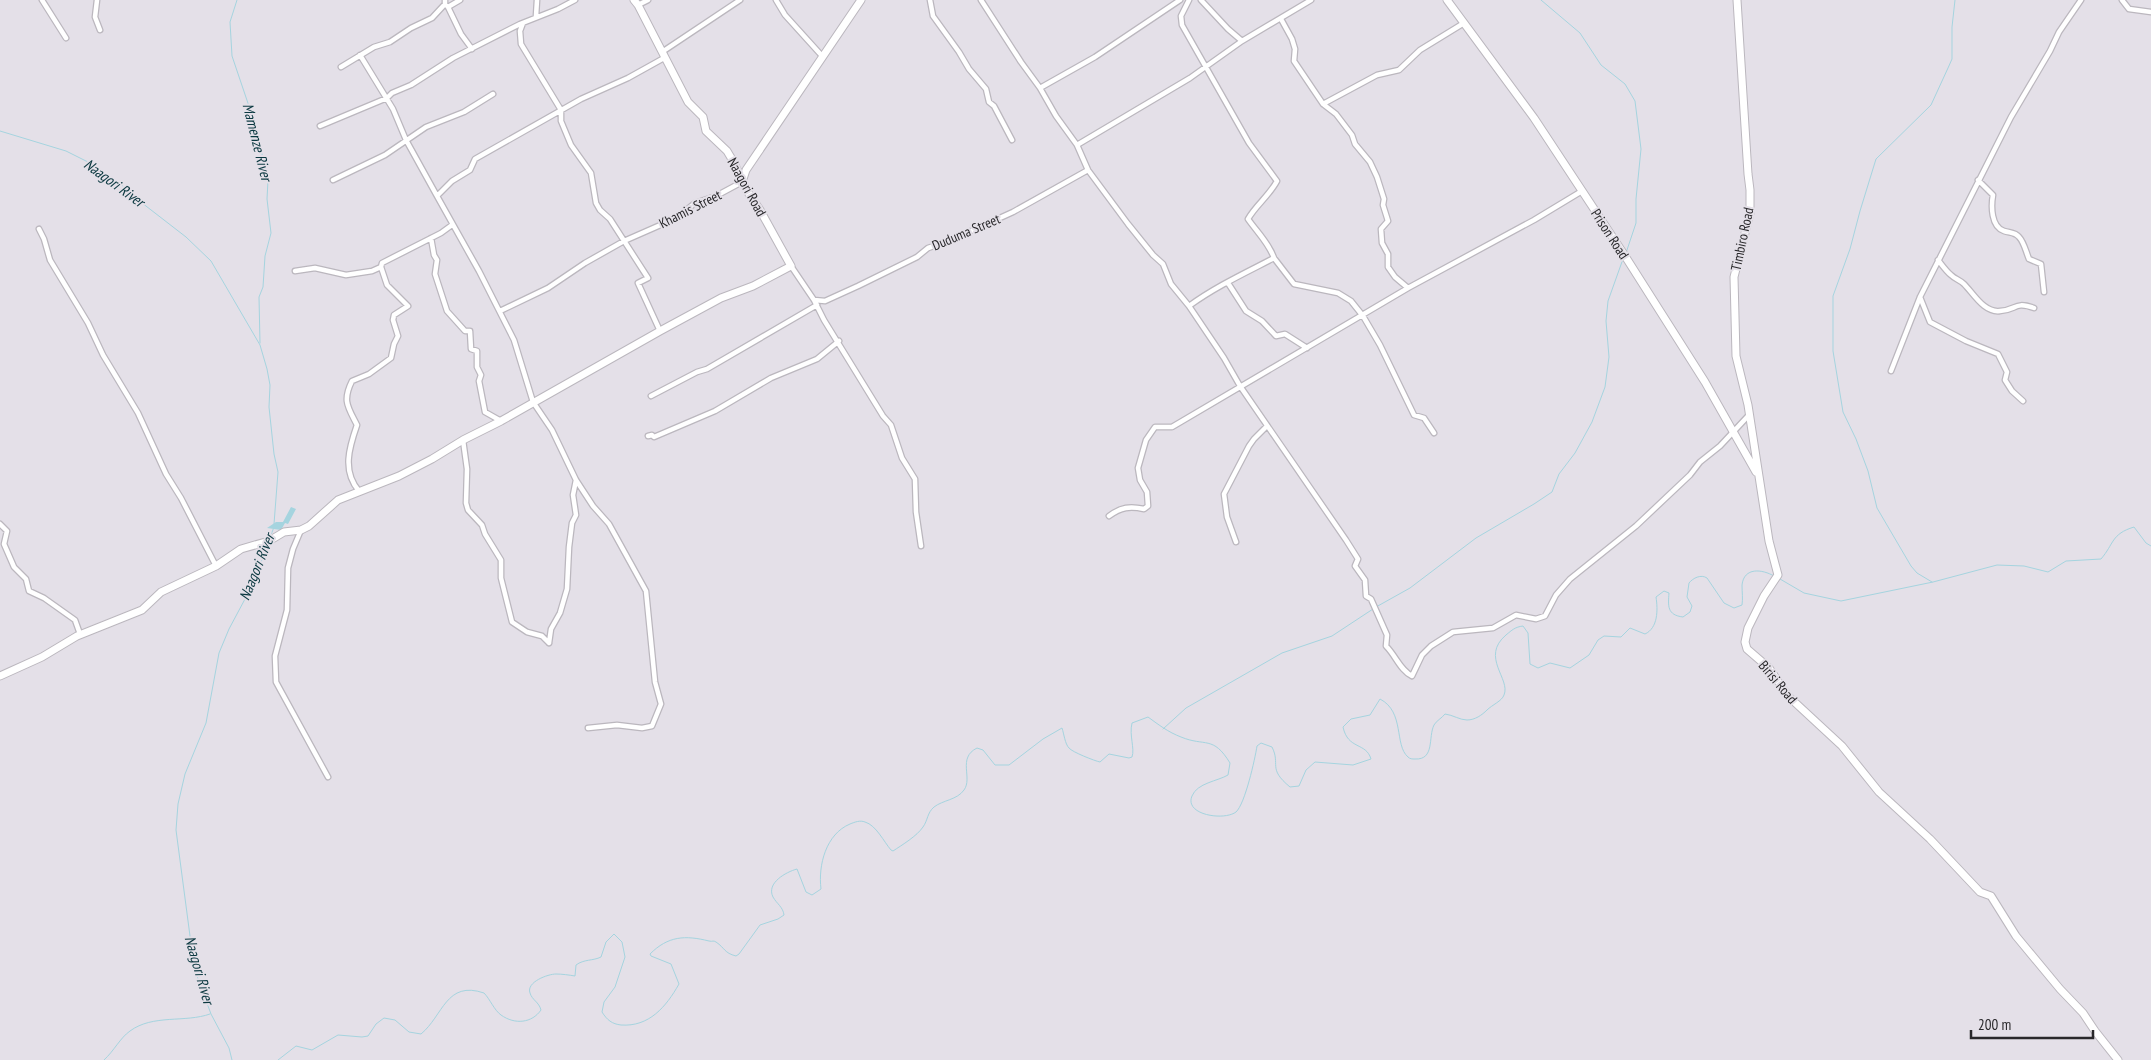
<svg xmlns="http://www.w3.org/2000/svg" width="2151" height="1060" viewBox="0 0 2151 1060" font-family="'PT Sans Narrow',sans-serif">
<rect width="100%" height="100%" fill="#e4e0e8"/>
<!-- water -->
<path fill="#a5d4df" d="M291 507 296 509 288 524 285 523 281 530 267 528 276 522H283Z"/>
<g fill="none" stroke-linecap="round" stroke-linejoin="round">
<!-- stream -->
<path stroke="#a5d4df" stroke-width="1" d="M237 0 230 22 232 56 255 124 268 180 267 199 271 233 265 256 263 287 259 297 260 343
M1541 0 1580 33 1601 65 1625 84 1635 101 1641 149 1636 199V223L1626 253
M0 131 66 151 88 162 108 176 110 179 123 186 133 196 186 237 211 261 260 345 267 369 270 385 269 407 274 454 278 472 274 524
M271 535 274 527
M1780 579 1804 593 1841 601 1933 582 1997 565 2024 566 2048 572 2066 561 2101 559C2114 544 2111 534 2134 527L2146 543 2151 546
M1932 582 1917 573 1911 566 1877 508 1868 471 1856 439 1843 412 1833 351V296L1850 249 1860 211 1876 159 1931 105 1948 68 1952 59V27L1955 0
M1376 607 1410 588 1476 538 1534 504 1552 492 1559 474 1575 453 1592 422 1605 387 1609 357 1606 321 1608 301 1623 259
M1163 729 1186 708 1282 653 1332 636 1373 609
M104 1060C114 1051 120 1038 130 1031 153 1014 185 1023 210 1014
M232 1060 229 1048 211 1014 197 976 190 946V936L176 830 178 804 185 774 206 723 219 653 229 629 245 599 269 544
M278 1060 296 1046 312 1050 338 1035 362 1037 368 1036 376 1024 384 1018 395 1020 409 1032 421 1034C443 1016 446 980 484 993 490 999 494 1010 501 1015 515 1025 532 1023 541 1010 539 1002 532 1000 530 993 526 982 548 974 556 974 562 974 569 975 575 976L576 965C584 959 593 961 601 957L606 942 614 934 622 942 625 957 615 987 604 1002 602 1012C607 1020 612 1024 621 1025 649 1027 666 1007 679 984L671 964 651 956 650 954C668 936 685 935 709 941 713 942 713 940 716 942 725 948 724 953 736 956L739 954 760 925 778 919 784 915C783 907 777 904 773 897 766 883 786 872 797 869L806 892 812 895 821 889C818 865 826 834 850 824 855 822 860 820 865 822 876 825 884 842 891 850L893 851C902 845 917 836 923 827 928 820 927 813 934 807 943 800 957 800 964 790 973 778 957 758 977 748L983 750 995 765H1009L1043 739 1062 728C1064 734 1065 744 1069 748 1072 752 1095 761 1100 762L1109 754 1129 758 1132 757C1135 748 1129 736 1132 723L1148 717C1159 725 1168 732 1181 737 1205 747 1213 735 1230 763L1228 775C1218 781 1197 783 1192 796 1184 815 1224 821 1236 812 1245 804 1255 759 1257 746L1261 743 1272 747C1281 765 1267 768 1290 787L1299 786 1306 770 1315 762 1353 765 1371 759C1366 742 1348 750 1343 727L1351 719 1370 715 1380 699C1405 712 1394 745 1408 757 1410 759 1412 759 1415 759 1435 760 1428 737 1434 725 1436 721 1442 718 1445 714 1453 715 1460 720 1467 720 1475 720 1482 715 1487 710 1492 705 1502 701 1504 695 1511 679 1480 657 1506 635 1512 630 1515 627 1523 626L1528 633 1530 664 1538 668 1550 663 1570 668 1589 655 1598 640 1604 636 1621 637 1630 628 1645 634C1658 628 1658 610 1656 597L1664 591 1669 593C1668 606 1667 615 1683 617L1690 612 1692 606 1687 597 1689 583C1693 578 1701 574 1707 578L1724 603 1734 608 1742 605C1743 599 1742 592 1742 585 1744 567 1762 569 1774 576"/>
<!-- street casing -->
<g stroke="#bbb7be" stroke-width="7">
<path id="street" d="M42 0 66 38
M97 0 95 17 100 30
M445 0V4L448 7 460 0
M776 0 785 15 823 57
M930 0 933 16 959 52 969 69 986 89 989 102 994 106 1012 140
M981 0 1021 62 1040 88 1056 116 1077 145 1088 170 1128 224 1153 255 1163 264 1171 284 1189 306 1224 358 1240 386 1346 540 1358 559 1355 566 1365 580 1366 596 1371 599 1387 635 1386 646C1396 656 1400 670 1412 676L1422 655 1431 646 1453 632 1493 628 1516 615 1536 619 1545 616 1556 595 1570 579 1636 526 1690 475 1700 462 1720 446 1749 415
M1189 0 1181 16 1182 25 1249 143 1277 181C1269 196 1256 205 1248 219 1257 232 1269 243 1274 258
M1201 0 1228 29 1242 41
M2122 0 2129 9 2151 12
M638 5 648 0
M448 7 461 34 472 49
M536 16 537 0
M1281 19 1292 39 1295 49 1294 61 1323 104 1336 114 1352 135 1355 144 1370 162 1377 177 1384 199 1383 205 1388 221 1381 229 1382 243 1388 254V267L1395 277 1408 288
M523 23 520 31 521 44 561 110V121L571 145 591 173 596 203 600 210 610 219 648 278 638 283 660 331
M662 52 740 0
M360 55 393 109 406 140 437 196
M341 67 374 47 390 42 411 28 432 18 445 4
M1040 88 1095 57 1180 0
M1323 104 1377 75 1399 70 1420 50 1464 23
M320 126 387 98 392 93 411 85 453 58 520 24 558 9 575 0
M1077 145 1190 78 1242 41 1311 0
M333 180 385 155 426 127 464 112 493 94
M1978 180 1993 195C1991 206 1991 227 2004 231 2010 233 2015 232 2019 237 2024 242 2026 252 2029 259L2041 264 2044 292
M39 229 44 239 50 260 88 323 103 355 138 413 166 474 181 498 216 566
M431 238 434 255 437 260 435 274 447 311 465 331H470L471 349 477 351V367L481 375 479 381 485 412 501 421
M1938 260C1942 265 1946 271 1951 275 1955 279 1960 280 1964 284 1974 294 1984 313 2000 311 2017 310 2014 301 2034 308
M791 266 814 300 824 320 883 416 891 425 902 458 915 479 916 512 921 546
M295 271 315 268 346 275 372 271 381 267 382 263 441 233 452 225
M1228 283 1246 311 1262 321 1276 336 1285 334 1307 348
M1920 297 1930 322 1966 341 1998 354 2007 372 2005 380 2012 391 2023 401
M814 300 825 301 858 286 917 257 928 248 949 241 1013 212 1088 170
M1189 306C1215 287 1245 273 1274 258L1294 284 1338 293 1351 301 1363 316 1380 345 1414 415 1424 418 1434 433
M500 311 548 288 585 263 624 241 665 223 684 212 695 203 716 196 742 182
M1891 371 1920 297 2011 117 2050 51 2059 32 2081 0
M651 396 697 372 707 369 817 305
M648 436 652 435 654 437 715 411 771 378 817 359 839 341
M463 440 467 469 466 503 468 510 482 525 485 534 501 560V578L512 622 527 632 542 636 549 643
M359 491C342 471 349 448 357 425 348 407 342 401 352 381L369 374 391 358 394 344 398 336 393 320 394 315 408 306 387 285 381 267
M1109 516C1121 507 1130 506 1144 509L1148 506 1147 492 1140 480 1138 468 1146 440 1155 427H1172L1408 288 1534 220 1582 191
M0 524 7 531 4 544 14 567 26 579 29 591 44 598 75 620 80 634
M301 530 293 549 288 568 287 610 275 656 276 682 328 777
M1236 542 1227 517 1224 494 1249 446 1254 439 1267 426
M549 643 551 629 560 613 567 589 569 547 572 523 576 515 573 495 576 480
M588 728 617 725 642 728 652 726 661 704 655 682 646 591 609 524 593 506 576 480 552 430 533 402 514 340 479 271 437 196 452 181 470 170 475 159 581 99 628 78 664 58"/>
</g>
<!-- secondary casing -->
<g stroke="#bbb7be" stroke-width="9">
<path id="secondary" d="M1447 0 1534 118 1625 256 1705 382 1756 472
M1737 0 1748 174 1750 190V213L1734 277 1736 356 1748 405 1769 541 1778 575 1764 596 1748 628 1745 642 1747 649 1769 668 1788 696 1842 746 1879 792 1930 839 1980 892 1991 896 2016 936 2060 989 2083 1013 2095 1031 2118 1060
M742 182 746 170 861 0
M0 676 42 657 77 636 142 610 161 592 216 566 241 549 269 541 284 532 301 530 309 526 338 500 399 476 432 459 463 440 501 421 660 331 721 298 753 286 791 266 760 210 747 191 733 161 727 151 706 131 703 117 688 102 638 5 634 0"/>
</g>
<!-- street -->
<use href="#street" stroke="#fff" stroke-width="4.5"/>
<!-- secondary -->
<use href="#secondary" stroke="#fff" stroke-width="7"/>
</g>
<g text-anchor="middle" stroke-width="4" stroke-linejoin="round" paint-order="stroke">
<!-- street labels -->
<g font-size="14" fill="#29282b" stroke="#e4e0e8">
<text transform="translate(747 187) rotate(61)" y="5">Naagori Road</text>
<text transform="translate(690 209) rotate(-27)" y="5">Khamis Street</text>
<text transform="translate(966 232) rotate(-23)" y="5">Duduma Street</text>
<text transform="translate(1610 234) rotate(57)" y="5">Prison Road</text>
<text transform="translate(1742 239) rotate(-78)" y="5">Timbiro Road</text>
<text transform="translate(1778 682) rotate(50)" y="5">Birisi Road</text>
</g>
<!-- water labels -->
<g font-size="15" font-style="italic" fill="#0b3840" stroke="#e4e0e8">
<text transform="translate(257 142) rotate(76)" y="5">Mamenze River</text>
<text transform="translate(114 183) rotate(36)" y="5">Naagori River</text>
<text transform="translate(257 567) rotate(-68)" y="5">Naagori River</text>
<text transform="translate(199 970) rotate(74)" y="5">Naagori River</text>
</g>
</g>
<!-- scale -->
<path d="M1971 1030v8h122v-8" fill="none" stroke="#29282b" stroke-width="2.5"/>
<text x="1978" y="1030" font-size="15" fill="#29282b" stroke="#e4e0e8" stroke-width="4" paint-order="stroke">200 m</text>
</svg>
